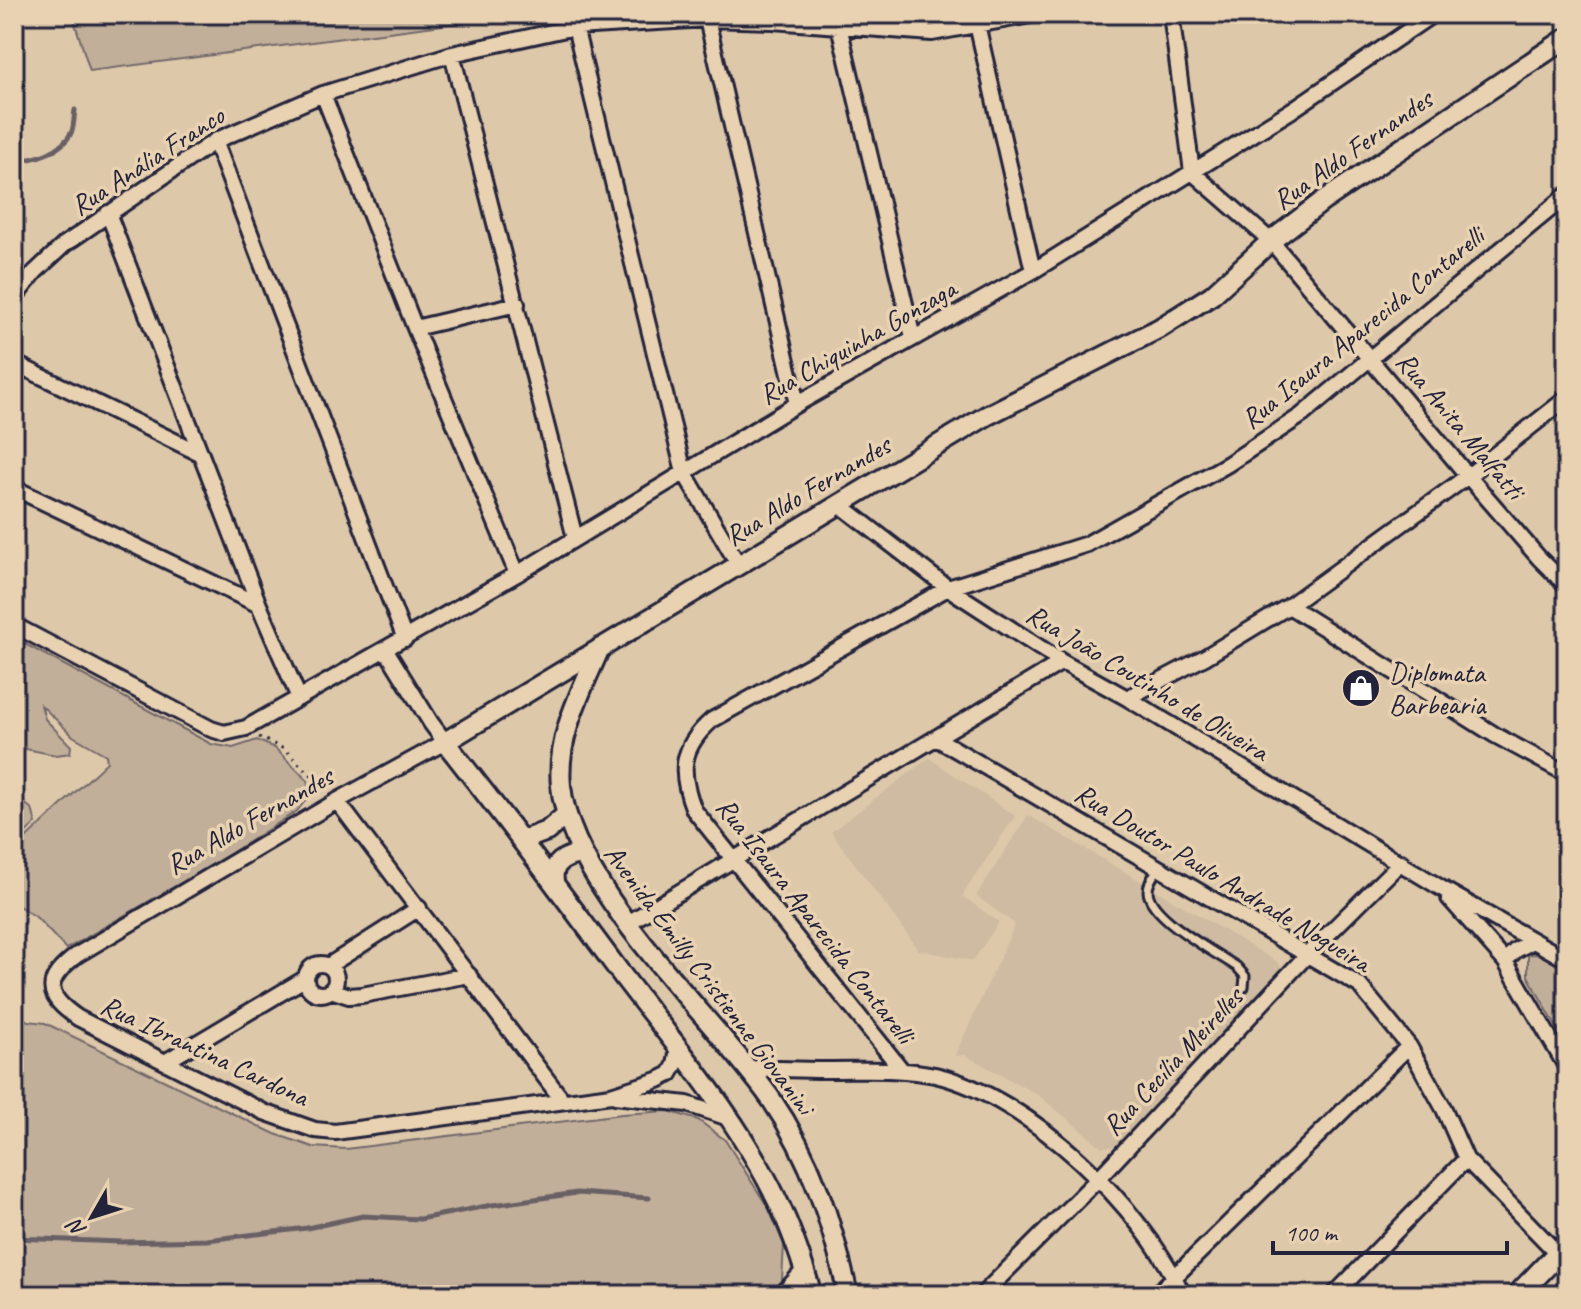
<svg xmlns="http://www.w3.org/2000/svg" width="1581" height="1309" viewBox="0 0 1581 1309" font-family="Caveat,sans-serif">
<rect width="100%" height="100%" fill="#ddc8aa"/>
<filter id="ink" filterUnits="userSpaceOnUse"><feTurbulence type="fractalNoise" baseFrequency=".0125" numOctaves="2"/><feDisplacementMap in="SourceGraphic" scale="16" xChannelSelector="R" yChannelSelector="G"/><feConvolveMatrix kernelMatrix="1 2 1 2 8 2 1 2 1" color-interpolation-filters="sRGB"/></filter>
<g filter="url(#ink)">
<!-- built -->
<path fill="#cebba1" d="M929 758 1015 816 962 896 999 922 973 961 919 950 831 832Z
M1028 815 1276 961 1286 971 1134 1136 1118 1146 1102 1147 1038 1095 965 1055 955 1056 1015 924 976 896Z"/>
<!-- green -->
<path fill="#c1af9a" stroke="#72686a" stroke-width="2" d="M72 14H527L90 71Z
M14 638 211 744 233 748 257 740 275 748 308 781 309 796 297 811 217 862 66 949 36 917 14 903V850L107 762 106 755 73 736 41 705 45 719 71 746 70 753 56 755 21 748 14 752Z
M14 795 32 809 36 823 14 844Z
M1528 954 1551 955 1567 964V1032L1561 1035 1528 976Z
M14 1013 28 1021 45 1023 275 1134 313 1147 346 1149 622 1114 668 1111 698 1120 725 1140 769 1209 784 1245 782 1280 773 1295H14Z"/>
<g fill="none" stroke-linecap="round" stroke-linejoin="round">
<!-- stream -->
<path stroke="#696065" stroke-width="5" d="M14 161C34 160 63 152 72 131 74 125 74 116 75 110
M14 1238 121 1242 207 1240 307 1228 363 1216 420 1219 492 1205 577 1193 649 1198"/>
<!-- service casing -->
<g stroke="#22223b" stroke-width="13">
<path id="service" d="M1159 868C1154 875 1148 882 1148 891 1149 917 1216 953 1237 967L1245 976 1244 987"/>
</g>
<!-- minor casing -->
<g stroke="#22223b" stroke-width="20">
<path id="minor" d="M1171 14 1192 172 1271 241 1468 476 1539 558 1567 586
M707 19 797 404
M977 24 1033 271
M839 26 913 338
M575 27 684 472 738 564
M452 54 575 538
M323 94 415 328 517 574
M215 141 405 639
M108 213 259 605 299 698
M14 298 35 272 65 244 215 141 323 94 452 54 575 27 707 19 773 21 932 33 1036 14
M415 328 517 304
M14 363 201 454
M14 488 259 605
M839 504 948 588 1062 662 1127 698 1441 888 1567 960
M1289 606 1495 735 1567 774
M14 625 211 729 224 733 246 728 517 574 797 404 1033 271 1292 110 1433 14
M386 650 431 723 445 742 337 801 77 955C44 980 44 995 78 1018L264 1112 315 1130 335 1132 611 1095 658 1080 670 1074 675 1065 678 1048
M1127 698 1205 657 1289 606 1468 476 1567 398
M936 738 1359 985 1409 1046 1444 1109 1466 1159 1558 1254
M337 801 563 1101
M1449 898 1505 961 1567 1068
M628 923 1062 662
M1505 961 1516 950 1533 941
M306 979a15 15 0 1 1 30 0a15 15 0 1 1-30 0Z
M328 966 419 908
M331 990 349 996 362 995 469 975
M165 1062 306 978
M747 1068C775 1069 804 1070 832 1070 867 1070 901 1068 935 1075 1030 1097 1143 1208 1183 1295
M901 1069 694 810C679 772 680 748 712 720L948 588 1087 544 1228 464 1302 415 1567 195
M615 1096 687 1104 729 1118
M982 1295 1098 1179 1308 954 1401 862
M1156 1295 1409 1046
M1334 1295 1466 1159"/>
</g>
<!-- tertiary casing -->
<g stroke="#22223b" stroke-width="24">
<path id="tertiary" d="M600 648C581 692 556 737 561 786 571 889 711 1014 771 1099 812 1159 833 1225 848 1295
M523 840 547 831 566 815
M554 881C551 863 565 856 582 854
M784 1295 805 1272
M812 1295C803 1264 793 1233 779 1204 740 1121 680 1051 625 979 566 899 507 820 445 742L986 416 1160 328 1212 295 1271 241 1323 201 1567 38"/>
</g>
<!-- secondary casing -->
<g stroke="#22223b" stroke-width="26">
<path id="secondary" d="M1518 1295 1567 1244"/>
</g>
<!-- path -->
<path stroke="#22223b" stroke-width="3" stroke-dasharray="2 6" stroke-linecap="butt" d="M259 737 284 749 327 791"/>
<!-- service -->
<use href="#service" stroke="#e9d2b1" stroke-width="7"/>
<!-- minor -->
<use href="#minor" stroke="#e9d2b1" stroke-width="14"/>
<!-- tertiary -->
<use href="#tertiary" stroke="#e9d2b1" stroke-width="18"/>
<!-- secondary -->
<use href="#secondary" stroke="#e9d2b1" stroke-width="20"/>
</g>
</g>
<!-- icons -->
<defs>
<g id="shop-disc" transform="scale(2)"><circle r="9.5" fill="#22223b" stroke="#e9d2b1"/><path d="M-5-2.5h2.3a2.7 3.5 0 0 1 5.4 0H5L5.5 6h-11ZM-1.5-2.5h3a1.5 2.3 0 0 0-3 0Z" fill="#fff"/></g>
</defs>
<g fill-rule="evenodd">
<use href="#shop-disc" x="1361" y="688"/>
</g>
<g text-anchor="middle" stroke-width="7" stroke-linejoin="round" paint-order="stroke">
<!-- street labels -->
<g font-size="28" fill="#22223b" stroke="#e9d2b1">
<text transform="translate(1352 149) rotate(-35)" y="10">Rua Aldo Fernandes</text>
<text transform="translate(147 160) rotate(-33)" y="10">Rua Anália Franco</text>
<text transform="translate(1362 327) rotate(-39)" y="10">Rua Isaura Aparecida Contarelli</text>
<text transform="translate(857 341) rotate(-30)" y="10">Rua Chiquinha Gonzaga</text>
<text transform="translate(1461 425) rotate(50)" y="10">Rua Anita Malfatti</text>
<text transform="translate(807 490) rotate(-31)" y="10">Rua Aldo Fernandes</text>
<text transform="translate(1148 682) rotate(31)" y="10">Rua João Coutinho de Oliveira</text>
<text transform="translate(249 820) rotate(-30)" y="10">Rua Aldo Fernandes</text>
<text transform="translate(1223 877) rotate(31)" y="10">Rua Doutor Paulo Andrade Nogueira</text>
<text transform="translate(816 920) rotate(52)" y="10">Rua Isaura Aparecida Contarelli</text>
<text transform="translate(710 979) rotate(53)" y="10">Avenida Emilly Cristienne Giovanini</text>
<text transform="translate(205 1050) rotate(25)" y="10">Rua Ibrantina Cardona</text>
<text transform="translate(1172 1061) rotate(-47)" y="10">Rua Cecília Meirelles</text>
</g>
<!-- poi labels -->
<g font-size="28" fill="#22223b" stroke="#e9d2b1" text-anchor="start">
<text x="1389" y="682">Diplomata<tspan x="1389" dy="32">Barbearia</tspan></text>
</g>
</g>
<!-- margin -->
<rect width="1581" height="1309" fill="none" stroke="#e9d2b1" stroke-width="48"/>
<rect x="24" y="24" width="1533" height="1261" fill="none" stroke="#22223b" stroke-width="3" filter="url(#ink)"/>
<!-- north arrow -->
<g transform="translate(92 1217) rotate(231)" stroke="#e9d2b1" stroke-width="6" paint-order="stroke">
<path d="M0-6L14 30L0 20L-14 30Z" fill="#22223b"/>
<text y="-12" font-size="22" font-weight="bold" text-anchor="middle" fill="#22223b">N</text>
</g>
<!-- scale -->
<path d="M1273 1241v12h234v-12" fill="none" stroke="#22223b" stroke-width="4"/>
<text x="1285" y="1241" font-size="24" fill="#22223b" stroke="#e9d2b1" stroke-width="6" paint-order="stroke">100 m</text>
</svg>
